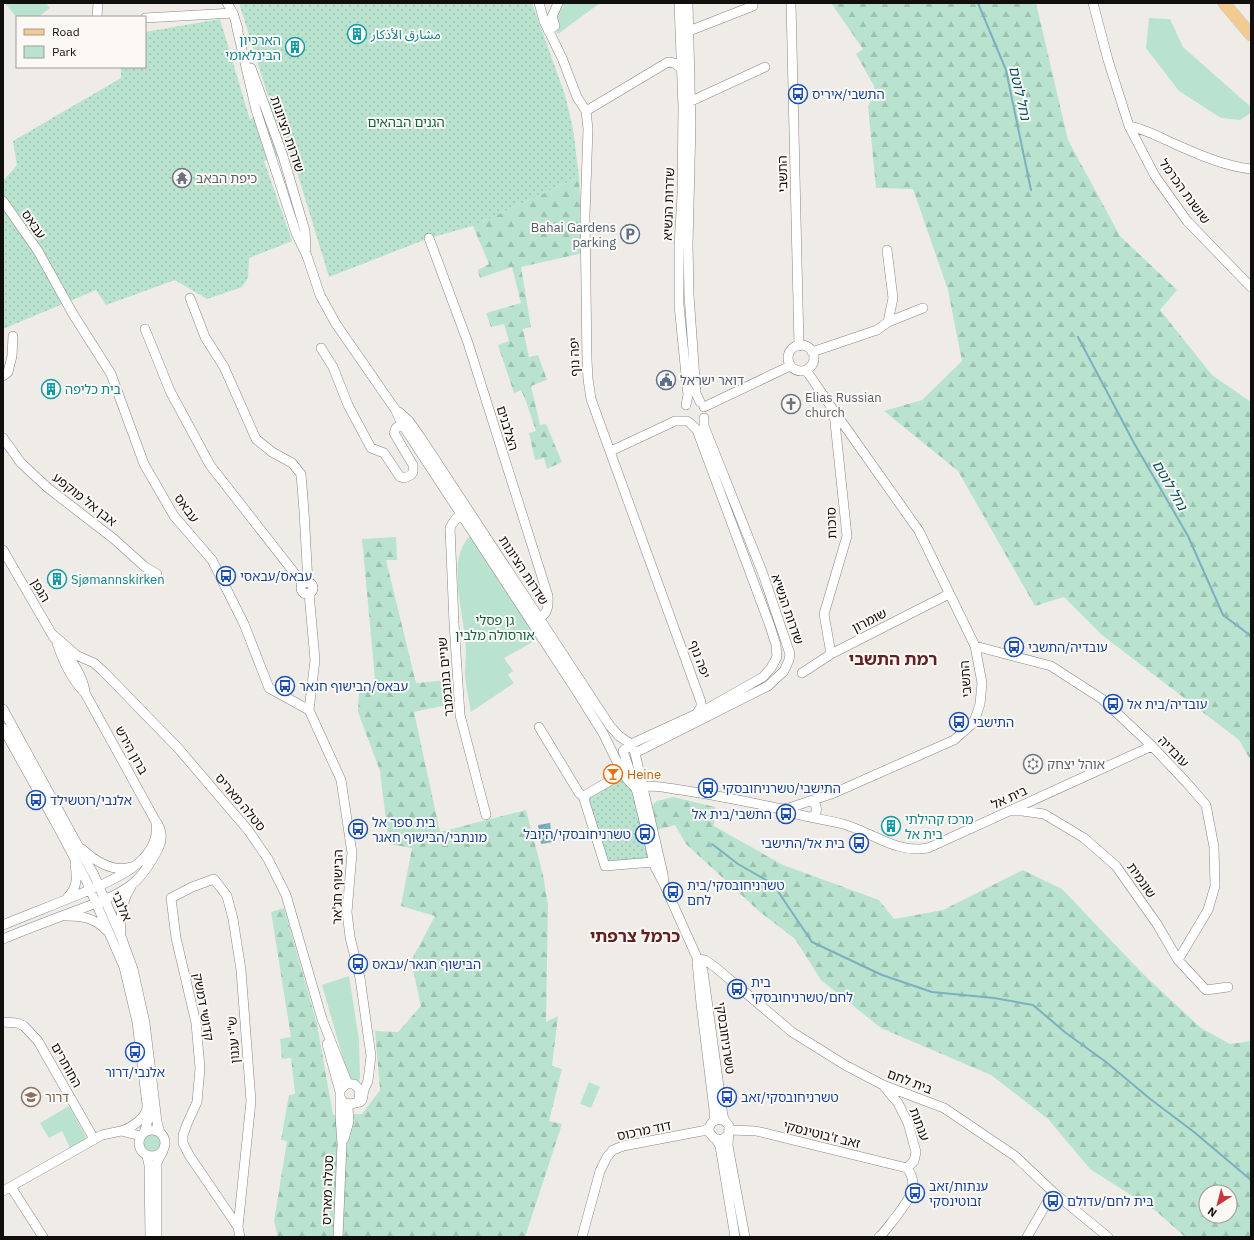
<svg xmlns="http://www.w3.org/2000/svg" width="1254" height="1240" viewBox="0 0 1254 1240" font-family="'IBM Plex Sans','Noto Sans Arabic','Noto Sans Hebrew',sans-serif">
<defs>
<pattern id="forest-firs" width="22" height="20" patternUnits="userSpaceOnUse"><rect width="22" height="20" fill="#b9e3ce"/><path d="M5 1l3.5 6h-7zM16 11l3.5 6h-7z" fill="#9ec2b0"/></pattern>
<pattern id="garden-dots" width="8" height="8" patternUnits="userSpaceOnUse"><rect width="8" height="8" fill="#b9e3ce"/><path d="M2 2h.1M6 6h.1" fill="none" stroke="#9ec2b0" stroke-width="1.8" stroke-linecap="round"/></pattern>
<pattern id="water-waves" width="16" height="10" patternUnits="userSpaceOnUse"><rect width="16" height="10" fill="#7cb0c0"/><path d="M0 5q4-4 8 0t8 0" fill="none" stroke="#6a96a4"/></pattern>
</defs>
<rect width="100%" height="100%" fill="#efece8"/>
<!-- green -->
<path fill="#b9e3ce" d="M5 3H46L50 8 38 17 17 18Z
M561 3H600L558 34 553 25Z
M1149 18 1170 19 1183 47 1251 107V113L1240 120 1221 118 1179 91 1146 48Z
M471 535 540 638 504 658 513 671 508 675 514 683 471 712C469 700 466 688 465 676 465 663 467 651 465 639 463 610 446 557 471 535Z
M349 976 359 1040 360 1077 359 1082 354 1085 349 1079 322 985Z
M589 1082 600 1087 591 1108 580 1104Z
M69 1106 87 1139 70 1148 62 1131 49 1138 40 1123Z
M143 1143a9 9 0 1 1 18 0a9 9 0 1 1-18 0Z"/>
<!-- forest -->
<path fill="url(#forest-firs)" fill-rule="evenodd" d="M831 3H1036L1068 140 1120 236 1177 290 1160 310 1212 375 1251 402V761L1239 740 1102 635 1064 597 1035 606 958 471 884 411 922 400 962 361 948 290 913 189 876 188 868 106 875 96 874 86 856 54 863 49Z
M579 177 583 253 521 267 531 327 523 329 529 357 538 355 547 380 531 386 540 425 546 424 562 462 547 469 544 458 535 460 529 433 536 431 526 401 521 390 514 393 498 345 509 341 504 324 491 327 486 313 521 303 512 267 480 278 478 270 489 264 473 226Z
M396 537 397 560H386L416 683 448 680 451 704 414 712 440 832 526 810 543 875 548 905 546 1022 558 1016 552 1066 562 1069 549 1121 562 1124 525 1237H278L274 1221 287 1141 281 1140 289 1095 295 1094 291 1058 282 1059 280 1039 291 1037 271 912 284 908 317 1024 333 1115 362 1114 380 1090 375 1031 398 1032 421 1006 411 961 435 916 401 906 412 848 389 844 380 771 358 712 359 691 376 690 362 539Z
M673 797 715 807 714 826 783 865 879 900 894 919 943 910 1023 870 1062 889 1144 975 1201 1028 1230 1044 1251 1041V1237H1185L1156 1211 1090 1169 1048 1119 991 1075 881 1028 821 980 795 939 760 912 686 844 675 825 657 830 650 807 657 801ZM1206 1192H1230V1216H1206Z"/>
<!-- garden -->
<path fill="url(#garden-dots)" d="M239 3H532L565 95 573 129 579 177 473 226 429 238 329 277 291 152 264 161 292 241 249 258 248 278 242 287 207 299 175 280 106 305 96 290 3 329V181L17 165 13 141 121 78V67H145V32L220 19 250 120 270 102Z
M623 777 633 791 649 860 608 863 587 797Z"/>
<!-- water -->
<path fill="url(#water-waves)" d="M550 823 553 842 541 844 538 825Z"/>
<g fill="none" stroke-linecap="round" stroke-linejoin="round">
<!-- stream -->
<path stroke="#7cb0c0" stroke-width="2" d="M978 3 1006 70 1031 190
M1078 337 1134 443 1188 536 1223 615 1251 636
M712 844 738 864 773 884 812 942 882 975 932 992 994 998 1033 1005 1066 1033 1106 1062 1149 1098 1194 1132 1251 1180"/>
<!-- minor casing -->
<g stroke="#898683" stroke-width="10">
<path id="minor" d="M227 3 233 13 238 29
M539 3 544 21 562 58 577 97 586 111 588 129 585 215 587 360 588 379 591 399 701 702V707L697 713
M679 3 683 107 682 195 679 245V305L688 395 686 405
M688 3 691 124 688 245 689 295 696 393 700 402
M791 3 799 346
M1093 3 1108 60 1129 126 1155 176 1187 221 1251 287
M97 17 98 3
M145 18 233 13
M236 24 256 110 296 233 307 256 320 295 336 324 395 409 402 424 576 690 603 733 621 770 627 779 635 787
M548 30 555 26 552 17 558 3
M689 31 753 6
M251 68 283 156 305 231 306 249
M687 103 765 67
M586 111 668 62 674 63 681 68
M1129 126C1143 129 1154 134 1166 140 1193 152 1222 166 1251 169
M3 201 38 251 73 314 111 374 144 464 174 516 212 560 244 624 269 688 309 710
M429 238 468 343 548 596C549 611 546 614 535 622
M887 250 893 298 888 322
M190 298 205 337 224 367 256 439 272 452 292 463 301 474 304 511 308 583
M145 329 170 391 210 465 303 584
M788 358a13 13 0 1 1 26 0a13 13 0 1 1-26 0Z
M321 348 333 367 348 405 371 448 384 453 400 477 404 478 411 475 413 472V465L394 433 396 428 402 424
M812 352 877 330 888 322 923 308
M3 376 8 372 12 356 13 336
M704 407 790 366
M399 412 409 421 421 438 610 726 619 736 631 744 635 753 663 874 664 884
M3 438 21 463 48 488 114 539 145 567 157 574
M611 451 675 421H687
M465 513C458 516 453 521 450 528L454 623 460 715 486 815
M3 550 54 638
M301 588a6 6 0 1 1 12 0a6 6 0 1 1-12 0Z
M51 633 76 655 94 663 103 671 178 748 248 830 268 859 286 895 322 1019 335 1052 348 1084
M975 646 1051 666 1102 699 1152 746 1186 782 1206 805 1214 847 1215 886 1208 910 1178 960
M62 648C72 661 82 675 85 691
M831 654 824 614 847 536 834 413
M802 673 831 654 949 594
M3 709 94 875 122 939 133 969 145 1023 157 1122 160 1133
M309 710 341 780 352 853 347 912 350 937 360 978 371 1056 368 1081 364 1090 362 1100 360 1102 350 1104 344 1103 340 1097
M309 710 315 660 309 593
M539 727 579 793 584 797
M3 728 58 827 86 880 124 967 137 1022 147 1105 148 1120 144 1133
M623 751 631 744 705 710 763 677 771 668 777 657 776 645 770 626 697 430 690 423
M623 751 637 792 655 867 664 884 703 971 723 1116 725 1121
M635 753 768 686 784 671 789 660 790 654 763 574 704 426V418
M621 770 620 775 587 794 584 799 605 866 653 862 657 860
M635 787C650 784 666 788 681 790 715 795 749 802 782 809L789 808 834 793 954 740 971 725 975 719 980 704 982 683 975 646 919 531 834 411 806 370
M783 810C802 817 824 819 843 824 872 832 896 854 928 848L1152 746
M1013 811H1022L1044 814 1084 838 1116 866 1157 924 1178 960 1206 990 1228 987
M812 817C818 813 818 806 812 801
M82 849C95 861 112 873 131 867
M67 898C78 887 77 878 75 864
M67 916C82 916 95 918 106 930
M3 925C27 915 51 906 75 896 104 884 162 864 156 823
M121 932C120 916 122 900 131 887
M3 939C27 929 51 920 75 911 94 904 115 897 131 885 142 877 150 864 157 851 163 840 163 831 155 820L85 693C71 679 63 661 57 643
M697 959 705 960 715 967 792 1032 845 1065 883 1085 944 1108 1015 1156 1053 1192 1108 1237
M697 962 701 1004 714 1110V1121
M3 1022 17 1023 24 1026 38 1041 94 1139
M327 1044 340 1092
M883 1085 898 1103 908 1123 916 1152 914 1161 907 1168
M139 1143a13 13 0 1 1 26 0a13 13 0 1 1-26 0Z
M730 1130 756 1131 907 1168
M121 1131C131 1128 145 1119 147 1108
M729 1134 722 1140 714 1138 709 1132C708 1119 723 1115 729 1126L728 1146 745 1237
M344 1139 349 1121 348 1108 350 1104
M716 1139 720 1146 735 1237
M147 1156 149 1165 150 1237
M11 1187 43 1237
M3 1191 102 1135 121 1131 141 1136
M238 1227 189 1155 183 1143V1135L187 1124 197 1102 200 1068 196 1023 176 938 171 898 192 887 214 879 227 896 233 919 241 970 251 1101 238 1227 240 1237
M157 1237V1164L158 1160 163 1151
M338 1237 342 1144 340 1116V1090L346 1084H354L360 1090 359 1099
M582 1237 600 1171 607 1157 613 1150 623 1146 702 1131 709 1128
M879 1237C885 1232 890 1224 895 1218 907 1202 921 1186 907 1168
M1027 1237 1053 1192"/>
</g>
<!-- major casing -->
<g stroke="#cacaca" stroke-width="13">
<path id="major" d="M1224 3 1251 35"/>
</g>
<!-- minor -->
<use href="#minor" stroke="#fff" stroke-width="9"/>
<!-- major -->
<use href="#major" stroke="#f1cb8f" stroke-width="12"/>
</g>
<!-- icons -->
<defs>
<g id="building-ring" transform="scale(1)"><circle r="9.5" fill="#fcf9f5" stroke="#0f9aa8" stroke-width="1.5"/><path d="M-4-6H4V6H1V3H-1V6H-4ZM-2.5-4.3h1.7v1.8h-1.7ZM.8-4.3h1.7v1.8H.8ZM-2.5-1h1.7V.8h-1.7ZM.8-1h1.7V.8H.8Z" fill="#0f9aa8"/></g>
<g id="bus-ring" transform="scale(1)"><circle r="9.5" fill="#fcf9f5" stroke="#1a4fb4" stroke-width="1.5"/><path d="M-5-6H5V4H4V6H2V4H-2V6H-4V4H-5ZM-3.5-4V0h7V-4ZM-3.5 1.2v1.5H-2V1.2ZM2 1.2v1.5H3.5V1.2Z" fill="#1a4fb4"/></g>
<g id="temple-ring" transform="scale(1)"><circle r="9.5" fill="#fcf9f5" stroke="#6b7280" stroke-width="1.5"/><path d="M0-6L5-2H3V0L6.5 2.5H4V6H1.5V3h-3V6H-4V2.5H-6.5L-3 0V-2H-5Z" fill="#6b7280"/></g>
<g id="parking-ring" transform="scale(1)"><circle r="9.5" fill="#fcf9f5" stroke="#5c6f8a" stroke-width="1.5"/><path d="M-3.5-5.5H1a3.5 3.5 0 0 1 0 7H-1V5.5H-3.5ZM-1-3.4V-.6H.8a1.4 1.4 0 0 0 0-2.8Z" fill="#5c6f8a"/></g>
<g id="civic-ring" transform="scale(1)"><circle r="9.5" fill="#fcf9f5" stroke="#5c6f8a" stroke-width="1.5"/><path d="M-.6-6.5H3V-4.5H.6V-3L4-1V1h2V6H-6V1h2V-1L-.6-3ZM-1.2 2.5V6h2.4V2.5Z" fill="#5c6f8a"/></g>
<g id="church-ring" transform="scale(1)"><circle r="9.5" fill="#fcf9f5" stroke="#6b7280" stroke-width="1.5"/><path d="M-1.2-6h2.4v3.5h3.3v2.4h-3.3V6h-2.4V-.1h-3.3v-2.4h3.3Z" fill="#6b7280"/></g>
<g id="synagogue-ring" transform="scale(1)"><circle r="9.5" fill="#fcf9f5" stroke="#6b7280" stroke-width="1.5"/><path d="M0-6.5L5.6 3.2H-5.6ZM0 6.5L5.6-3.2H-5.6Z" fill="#6b7280"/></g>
<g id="bar-ring" transform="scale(1)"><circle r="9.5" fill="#fcf9f5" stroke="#e8710a" stroke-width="1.5"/><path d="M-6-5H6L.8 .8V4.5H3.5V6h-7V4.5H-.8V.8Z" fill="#e8710a"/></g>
<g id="school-ring" transform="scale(1)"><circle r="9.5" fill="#fcf9f5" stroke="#8d6e63" stroke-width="1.5"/><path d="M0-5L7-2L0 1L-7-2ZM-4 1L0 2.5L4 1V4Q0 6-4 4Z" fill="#8d6e63"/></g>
</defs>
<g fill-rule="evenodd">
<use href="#building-ring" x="357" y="34"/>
<use href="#building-ring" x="295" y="47"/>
<use href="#bus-ring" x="798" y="94"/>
<use href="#temple-ring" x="182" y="178"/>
<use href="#parking-ring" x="630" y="234"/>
<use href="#civic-ring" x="666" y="380"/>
<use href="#building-ring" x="51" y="389"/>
<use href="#church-ring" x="791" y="404"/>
<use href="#bus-ring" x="226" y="576"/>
<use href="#building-ring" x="57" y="579"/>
<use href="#bus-ring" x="1014" y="647"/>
<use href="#bus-ring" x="285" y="686"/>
<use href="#bus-ring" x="1113" y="704"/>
<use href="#bus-ring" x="959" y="722"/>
<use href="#synagogue-ring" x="1033" y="764"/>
<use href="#bar-ring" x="613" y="774"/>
<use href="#bus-ring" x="708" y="788"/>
<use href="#bus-ring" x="36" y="800"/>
<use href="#bus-ring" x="786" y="814"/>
<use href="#building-ring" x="891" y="826"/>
<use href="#bus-ring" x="358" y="829"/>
<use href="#bus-ring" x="645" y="834"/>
<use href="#bus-ring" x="859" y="843"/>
<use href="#bus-ring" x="673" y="892"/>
<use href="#bus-ring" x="358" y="964"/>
<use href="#bus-ring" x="737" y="989"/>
<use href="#bus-ring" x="135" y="1052"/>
<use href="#school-ring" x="31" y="1097"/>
<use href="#bus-ring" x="727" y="1097"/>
<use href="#bus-ring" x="915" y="1193"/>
<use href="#bus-ring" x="1053" y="1201"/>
</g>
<g text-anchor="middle" stroke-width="4" stroke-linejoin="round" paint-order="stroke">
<!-- culture labels -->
<g font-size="13" fill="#0d838f" stroke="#fcf9f5" text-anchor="start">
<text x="371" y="39">مشارق الأذكار</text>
<text x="281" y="45" text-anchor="end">הארכיון<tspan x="281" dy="15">הבינלאומי</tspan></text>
<text x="65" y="394">בית כליפה</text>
<text x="71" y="584">Sjømannskirken</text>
<text x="905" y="824">מרכז קהילתי<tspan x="905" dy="15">בית אל</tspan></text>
</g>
<!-- transit labels -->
<g font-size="13" fill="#164399" stroke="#fcf9f5" text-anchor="start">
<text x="812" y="99">התשבי/איריס</text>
<text x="240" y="581">עבאס/עבאסי</text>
<text x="1028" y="652">עובדיה/התשבי</text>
<text x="299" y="691">עבאס/הבישוף חגאר</text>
<text x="1127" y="709">עובדיה/בית אל</text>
<text x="973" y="727">התישבי</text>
<text x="722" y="793">התישבי/טשרניחובסקי</text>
<text x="50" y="805">אלנבי/רוטשילד</text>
<text x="772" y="819" text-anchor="end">התשבי/בית אל</text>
<text x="372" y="827">בית ספר אל<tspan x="372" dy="15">מונתבי/הבישוף חאגר</tspan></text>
<text x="631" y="839" text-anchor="end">טשרניחובסקי/היובל</text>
<text x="845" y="848" text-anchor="end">בית אל/התישבי</text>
<text x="687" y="890">טשרניחובסקי/בית<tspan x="687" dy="15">לחם</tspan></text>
<text x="372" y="969">הבישוף חגאר/עבאס</text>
<text x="751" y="987">בית<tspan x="751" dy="15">לחם/טשרניחובסקי</tspan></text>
<text x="135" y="1077" text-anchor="middle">אלנבי/דרור</text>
<text x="741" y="1102">טשרניחובסקי/זאב</text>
<text x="929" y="1191">ענתות/זאב<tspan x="929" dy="15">זבוטינסקי</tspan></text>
<text x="1067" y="1206">בית לחם/עדולם</text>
</g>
<!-- park labels -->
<g font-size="13" fill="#0f6144" stroke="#fcf9f5">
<text x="406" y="127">הגנים הבהאים</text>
<text x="495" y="625">גן פסלי<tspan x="495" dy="15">אורסולה מלבין</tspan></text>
</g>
<!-- street labels -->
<g font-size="13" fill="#100f0e" stroke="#fcf9f5">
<text transform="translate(288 134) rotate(71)" y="5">שדרות הציונות</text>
<text transform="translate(782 174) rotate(-91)" y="5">התשבי</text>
<text transform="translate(1185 191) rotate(54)" y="5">שושנת הכרמל</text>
<text transform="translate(668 204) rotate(-88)" y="5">שדרות הנשיא</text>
<text transform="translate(34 224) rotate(56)" y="5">עבאס</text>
<text transform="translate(574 357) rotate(-92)" y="5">יפה נוף</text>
<text transform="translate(508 428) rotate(73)" y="5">הצלבנים</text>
<text transform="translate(85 499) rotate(38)" y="5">אבן אל מוקפע</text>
<text transform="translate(187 508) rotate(54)" y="5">עבאס</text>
<text transform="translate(831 523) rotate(-92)" y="5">סוכות</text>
<text transform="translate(524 570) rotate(57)" y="5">שדרות הציונות</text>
<text transform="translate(41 590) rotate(60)" y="5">הגפן</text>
<text transform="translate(788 609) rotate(71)" y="5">שדרות הנשיא</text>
<text transform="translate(869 620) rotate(-27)" y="5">שומרון</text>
<text transform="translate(700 659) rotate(70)" y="5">יפה נוף</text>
<text transform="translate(445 677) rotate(-95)" y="5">שניים בנובמבר</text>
<text transform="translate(965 679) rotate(-94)" y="5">התשבי</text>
<text transform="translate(132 750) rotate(61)" y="5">ברון הירש</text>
<text transform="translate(1174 751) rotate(46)" y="5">עובדיה</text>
<text transform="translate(1009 797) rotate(-25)" y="5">בית אל</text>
<text transform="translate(241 802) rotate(50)" y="5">סטלה מאריס</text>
<text transform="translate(1142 880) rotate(55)" y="5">שונמית</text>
<text transform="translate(337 887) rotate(-89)" y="5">הבישוף חג'אר</text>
<text transform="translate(122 906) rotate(66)" y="5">אלנבי</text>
<text transform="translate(204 1007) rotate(80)" y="5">קדושי דמשק</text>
<text transform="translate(726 1038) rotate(82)" y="5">טשרניחובסקי</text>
<text transform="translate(233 1040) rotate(-94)" y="5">ש"י עגנון</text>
<text transform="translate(67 1065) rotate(61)" y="5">החותרים</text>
<text transform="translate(910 1081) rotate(21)" y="5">בית לחם</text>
<text transform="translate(920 1124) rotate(69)" y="5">ענתות</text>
<text transform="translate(644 1130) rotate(-12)" y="5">דוד מרכוס</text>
<text transform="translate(822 1134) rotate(14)" y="5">זאב ז'בוטינסקי</text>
<text transform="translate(327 1190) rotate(-88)" y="5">סטלה מאריס</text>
</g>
<!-- worship labels -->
<g font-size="13" fill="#5b616d" stroke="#fcf9f5" text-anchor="start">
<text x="196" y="183">כיפת הבאב</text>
<text x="805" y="402">Elias Russian<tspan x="805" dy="15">church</tspan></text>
<text x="1047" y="769">אוהל יצחק</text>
</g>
<!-- service labels -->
<g font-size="13" fill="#4e5e75" stroke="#fcf9f5" text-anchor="end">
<text x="616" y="232">Bahai Gardens<tspan x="616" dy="15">parking</tspan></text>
<text x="680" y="385" text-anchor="start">דואר ישראל</text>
</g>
<!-- food labels -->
<g font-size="13" fill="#c56008" stroke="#fcf9f5" text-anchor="start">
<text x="627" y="779">Heine</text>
</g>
<!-- education labels -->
<g font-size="13" fill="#785e54" stroke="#fcf9f5" text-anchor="start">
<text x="45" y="1102">דרור</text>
</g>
<!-- water labels -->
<g font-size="14" font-style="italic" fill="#035262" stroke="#fcf9f5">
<text transform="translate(1020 93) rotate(77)" y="5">נחל לוטם</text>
<text transform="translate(1170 485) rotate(60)" y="5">נחל לוטם</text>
</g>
<!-- district labels -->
<g font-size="17" font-weight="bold" fill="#641f21" stroke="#fcf9f5">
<text x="893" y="665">רמת התשבי</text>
<text x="635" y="942">כרמל צרפתי</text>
</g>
</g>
<!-- border -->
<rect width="1254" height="1240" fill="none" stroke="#100f0e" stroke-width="8"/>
<!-- legend -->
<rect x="16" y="16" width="130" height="52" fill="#fcf9f5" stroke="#9e9b99"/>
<rect x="24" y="29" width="20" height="6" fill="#f1cb8f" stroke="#9e9b99"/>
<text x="52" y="36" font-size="12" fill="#100f0e">Road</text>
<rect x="24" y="46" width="20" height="12" fill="#b9e3ce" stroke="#9e9b99"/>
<text x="52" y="56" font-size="12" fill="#100f0e">Park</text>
<!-- north arrow -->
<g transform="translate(1218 1204) rotate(216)"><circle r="19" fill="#fcf9f5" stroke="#9e9b99"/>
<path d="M0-3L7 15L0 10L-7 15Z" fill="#c63740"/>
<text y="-6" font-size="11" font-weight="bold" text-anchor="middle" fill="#100f0e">N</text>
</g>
</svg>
